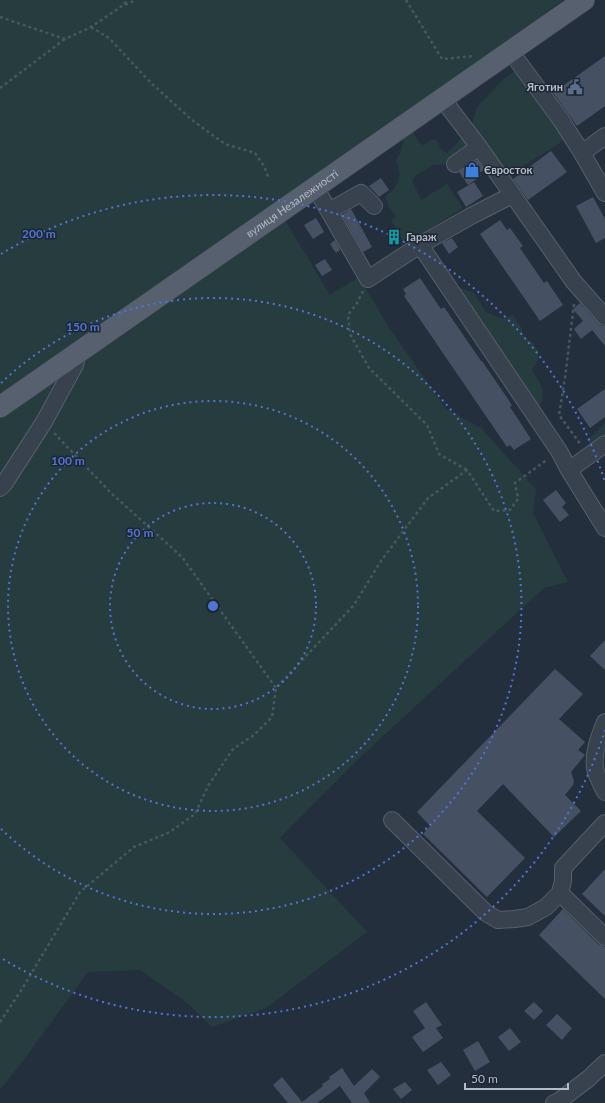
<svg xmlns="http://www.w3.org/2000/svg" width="605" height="1103" viewBox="0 0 605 1103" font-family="Lato,sans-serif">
<rect width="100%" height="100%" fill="#242f3e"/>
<!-- green -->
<path fill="#263c3f" d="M0 0H563L501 46 276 205 330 295 359 277 388 326 446 409 481 428 536 489 533 513 568 582 544 588 355 762 280 838 367 932 266 1008 212 1027 186 1002 140 970 88 972 23 1061 0 1090Z
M513 72 519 73 565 139 554 147 522 167 511 172 501 169 487 150 449 164 433 165 415 176 412 181 421 199V200L447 184 463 208 405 245 391 220 397 216 395 215 389 207 385 198 387 195 395 188 400 175 398 166 396 160C401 153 403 146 404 138L409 133 413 132 419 143 423 145 431 140 436 139 441 150 447 153 460 140 463 134 472 124 477 107 503 80Z
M461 288 474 293 486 312 503 319 513 315 521 327 525 338 532 342 539 351 537 362 532 370C540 385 547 388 540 405H534L451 296Z
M605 423V456C598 454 589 447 588 440Z"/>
<!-- building -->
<path fill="#455162" d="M605 56V106L577 126 553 93Z
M551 151 567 172 528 200 513 179Z
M477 160 484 170 479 173 481 176 468 185 459 172Z
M381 178 389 190 379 197 369 186Z
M474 182 483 196 466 207 457 192Z
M593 197 605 219V238L596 243 576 206Z
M351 209 372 247 363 252 342 215Z
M316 218 324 232 313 239 304 225Z
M500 220 507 230 510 228 523 246 520 248 544 283 547 281 563 305 540 321 480 234Z
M452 238 458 247 449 254 442 243Z
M335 240 340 250 336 253 330 244Z
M325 259 332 270 322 276 315 265Z
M420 278 441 309 444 307 481 361H482L512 405 510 407 531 439 514 450 510 445 507 447 404 296 406 294 403 289Z
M580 303 598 323 602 326H605V346L592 330 581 339 574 329 583 321 573 309Z
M605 389V417L590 428 577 409Z
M556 490 566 503 562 507 569 515 560 522 543 500Z
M605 640V670L590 656Z
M555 669 583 694 559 719 585 742 578 750 585 755 571 772 574 781 573 785 565 795 581 811 554 837 503 784 477 811 525 858 487 897 423 834 430 826 417 812Z
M605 869V916L582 894Z
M563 909 598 944 605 947V999L539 935Z
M426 1002 442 1025 436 1028 443 1038 423 1052 412 1037 425 1028 413 1011Z
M534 1002 543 1011 534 1020 524 1011Z
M557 1014 572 1028 562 1040 546 1025Z
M510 1028 521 1042 509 1051 498 1037Z
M478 1041 490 1062 475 1071 463 1050Z
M441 1062 451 1075 438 1085 427 1070Z
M342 1068 354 1086 372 1069 380 1077 364 1093 370 1103H352L340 1086 317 1103H288L273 1085 282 1077 302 1102 323 1086 322 1084 330 1079 329 1077Z
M405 1082 412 1090 401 1099 393 1089Z"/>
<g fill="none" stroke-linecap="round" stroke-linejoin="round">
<!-- minor casing -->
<g stroke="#565f6c" stroke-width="18">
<path id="minor" d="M511 52 561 120 582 153 605 193
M444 98 450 109 479 147 574 282 605 317
M582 153 605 136
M455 164 479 147
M315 188 322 199 368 279 420 245 471 216 512 195
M329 211 361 193 374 206
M420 245 559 451 569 470 605 528
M569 470 605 444
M0 488 4 484 44 422 75 365 78 353
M605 722C599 737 593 752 595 768 596 776 602 785 605 792
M392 820 486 913 498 920 515 919 528 917 546 907 560 893 563 881V868L605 823
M560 893 605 937
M554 1103 559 1101 588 1079 605 1063"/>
</g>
<!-- major casing -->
<g stroke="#414a57" stroke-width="22">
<g id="major">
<path id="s1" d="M0 407 584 0"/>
</g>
</g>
<!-- path -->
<path stroke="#44595c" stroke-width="2.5" stroke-dasharray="3 3" stroke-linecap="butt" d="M406 0 442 59 474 56
M124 4 128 0
M0 17 65 39 91 27 122 6 136 0
M91 27 109 38 151 83 192 120 225 144 255 153 264 166 269 179
M0 88 65 39
M363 291 357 303 348 315 350 334 369 368 427 425 439 454 467 470
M574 304 565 378 559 415 581 445
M54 433 111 493 182 557 276 688
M0 1022 22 989 80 892 134 847 170 832 195 814 208 786 233 749 254 735 272 717 276 688 354 605 381 561 428 498 467 470 494 511 510 510 518 499 515 483 548 459"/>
<!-- minor -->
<use href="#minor" stroke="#38414e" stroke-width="16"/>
<!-- major -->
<use href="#major" stroke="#56606e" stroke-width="21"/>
</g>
<!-- distance rings -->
<g fill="none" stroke="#5274d3" stroke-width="2" stroke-dasharray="2 4">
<circle cx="213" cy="606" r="103"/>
<circle cx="213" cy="606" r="205"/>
<path d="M1 383A308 308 0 1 1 1 829"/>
<path d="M605 730A411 411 0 0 1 1 958M1 254A411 411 0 0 1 605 482"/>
</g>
<!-- icons -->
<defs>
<g id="civic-bare" transform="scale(1.2)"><path d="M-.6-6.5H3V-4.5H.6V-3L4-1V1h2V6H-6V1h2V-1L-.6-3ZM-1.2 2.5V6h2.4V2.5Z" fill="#5c6f8a" stroke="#1d2633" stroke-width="2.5" paint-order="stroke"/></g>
<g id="shop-bare" transform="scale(1.2)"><path d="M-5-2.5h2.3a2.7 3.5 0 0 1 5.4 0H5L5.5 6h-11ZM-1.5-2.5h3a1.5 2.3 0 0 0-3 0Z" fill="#3f7fe0" stroke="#1d2633" stroke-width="2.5" paint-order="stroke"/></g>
<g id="building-bare" transform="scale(1.2)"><path d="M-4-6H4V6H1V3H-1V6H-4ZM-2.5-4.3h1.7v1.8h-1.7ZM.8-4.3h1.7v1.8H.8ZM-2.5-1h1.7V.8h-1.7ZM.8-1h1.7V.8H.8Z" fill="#0f9aa8" stroke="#1d2633" stroke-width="2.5" paint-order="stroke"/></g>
</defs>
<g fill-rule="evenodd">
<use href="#civic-bare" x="575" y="87"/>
<use href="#shop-bare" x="472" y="170"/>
<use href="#building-bare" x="394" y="237"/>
</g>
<g text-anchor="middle" stroke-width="3" stroke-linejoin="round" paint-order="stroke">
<!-- poi labels -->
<g font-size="11" font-weight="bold" fill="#b4bcc9" stroke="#1d2633" text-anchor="start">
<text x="563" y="91" text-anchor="end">Яготин</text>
<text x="484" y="174">Євросток</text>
<text x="406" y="241">Гараж</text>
</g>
<!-- street labels -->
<g font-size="11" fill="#b4bcc9" stroke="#1d2633">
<text dy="4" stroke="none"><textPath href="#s1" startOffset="356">вулиця Незалежності</textPath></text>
</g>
</g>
<circle cx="213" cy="606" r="6" fill="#5274d3" stroke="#1d2633" stroke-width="2"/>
<g font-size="12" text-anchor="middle" font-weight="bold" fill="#5274d3" stroke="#1d2633" stroke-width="3" stroke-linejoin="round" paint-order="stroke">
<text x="39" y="238">200 m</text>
<text x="83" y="331">150 m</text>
<text x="68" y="465">100 m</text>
<text x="140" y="537">50 m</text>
</g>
<!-- scale -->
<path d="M465 1083v6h103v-6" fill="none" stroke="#b4bcc9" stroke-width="2"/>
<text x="471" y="1083" font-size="12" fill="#b4bcc9" stroke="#1d2633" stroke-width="3" paint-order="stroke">50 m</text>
</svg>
